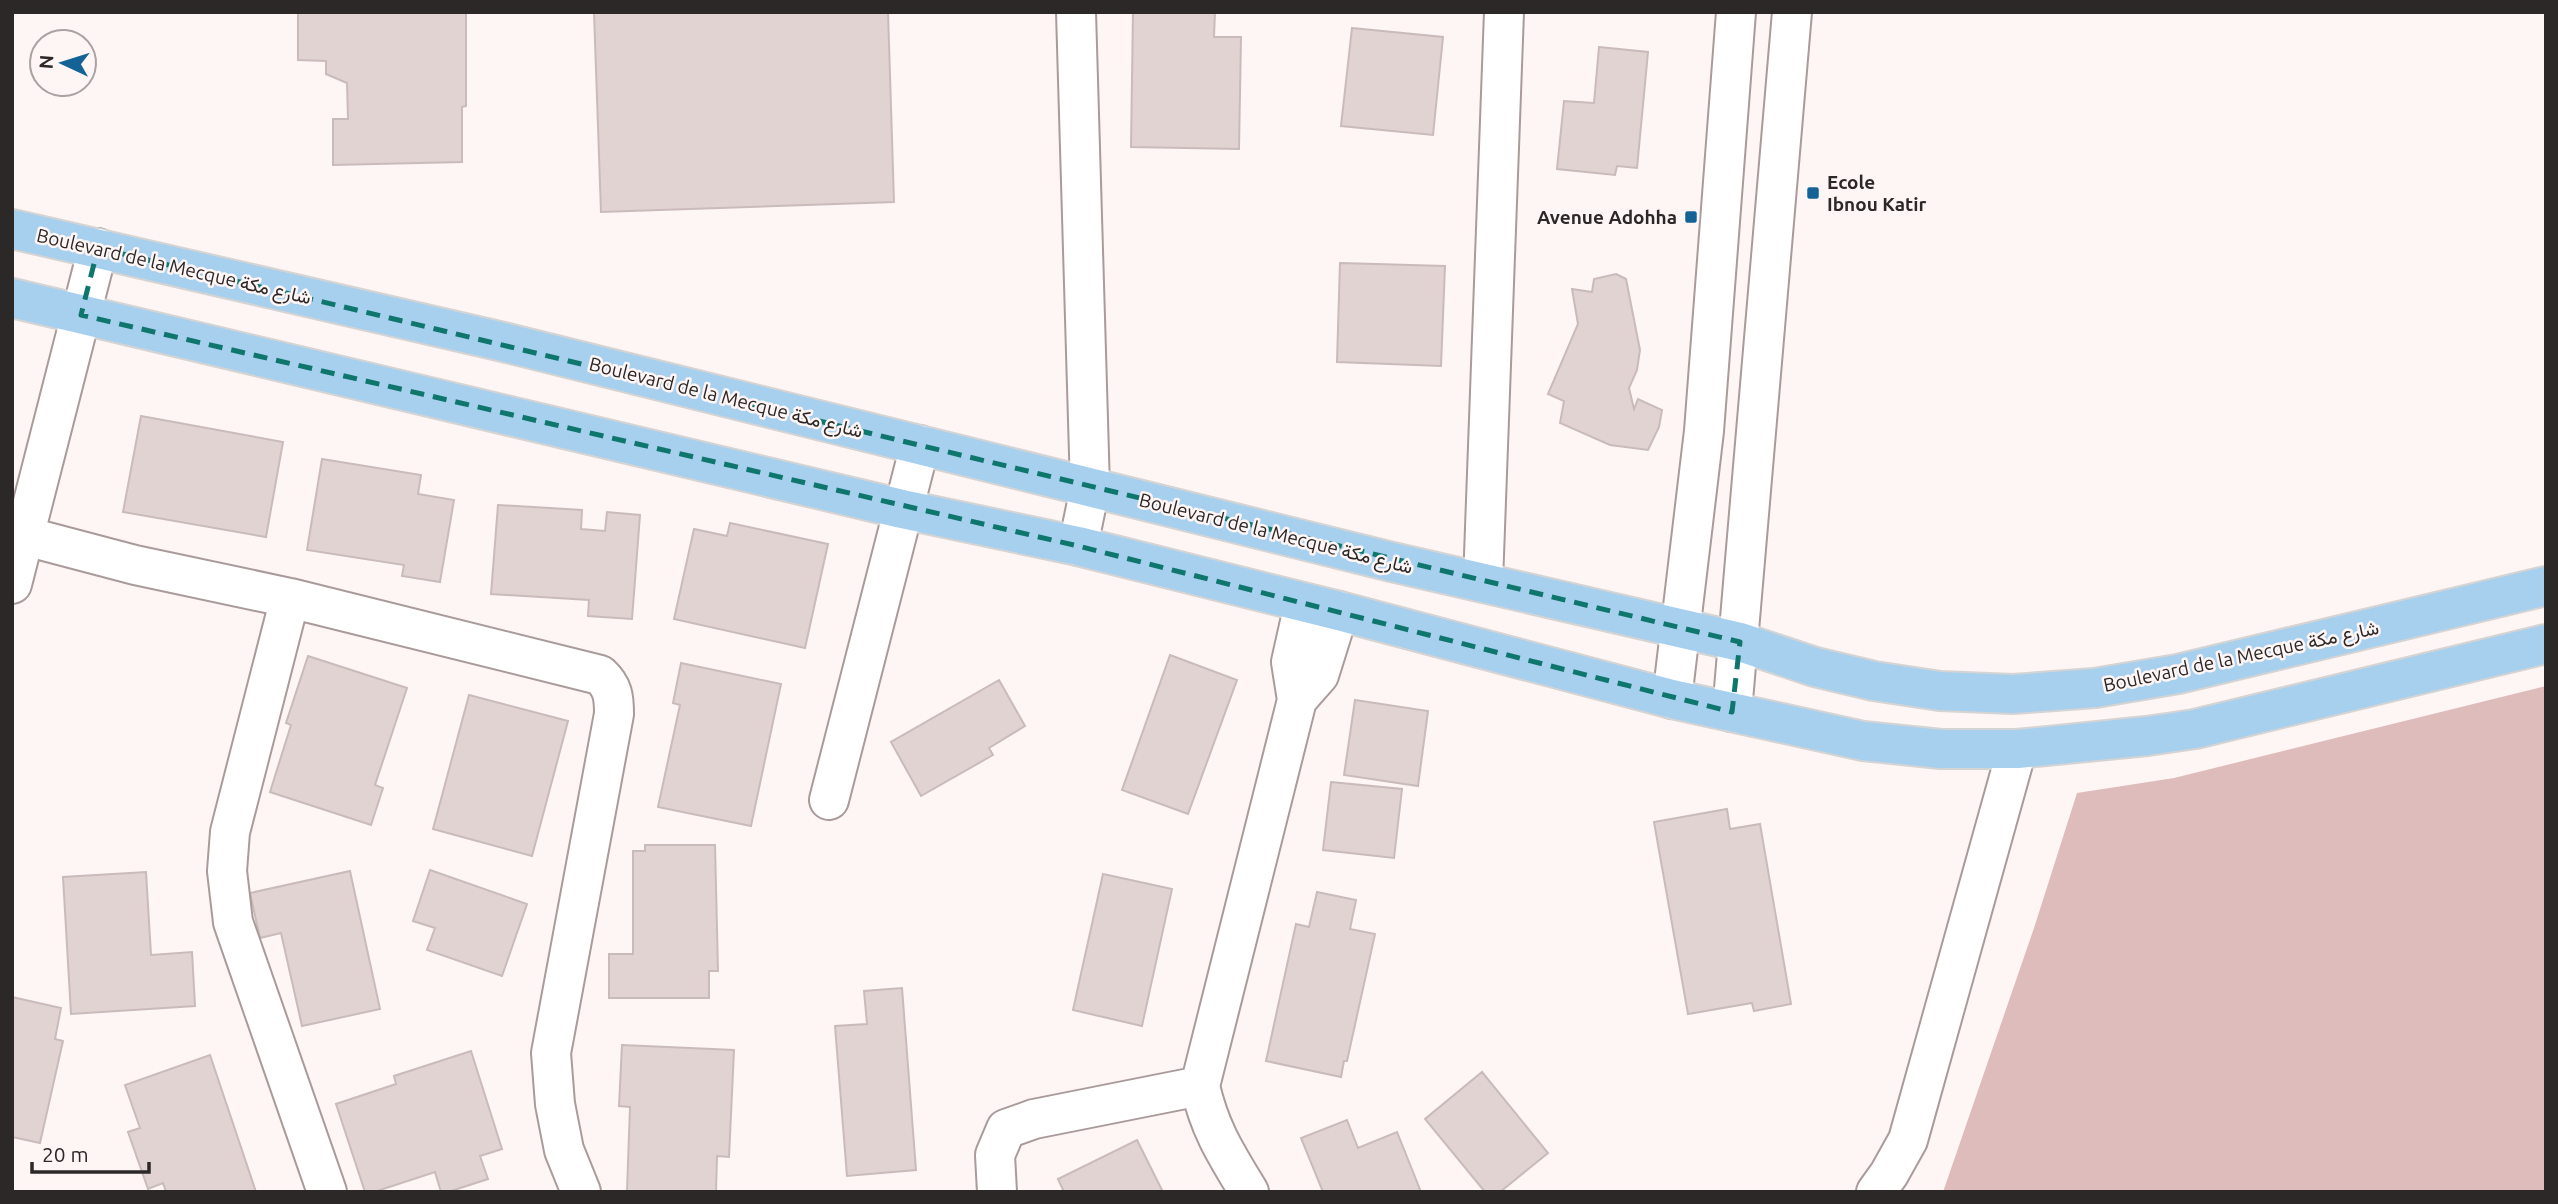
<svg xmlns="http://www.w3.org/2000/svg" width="2558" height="1204" viewBox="0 0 2558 1204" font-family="Ubuntu,Vazirmatn,sans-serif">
<rect width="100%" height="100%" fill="#fef5f5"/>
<!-- green -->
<path fill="#debcbb" d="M2546 686V1192H1943L2034 928 2077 793 2174 778Z"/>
<!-- building -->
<path fill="#e2d3d3" stroke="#cabbbb" stroke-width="2" d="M298 12H466V106L462 107V162L333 165V119H348L347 83 326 74V61L298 60Z
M594 12H888L894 202 601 212Z
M1133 12H1215L1214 37H1241L1239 149 1131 147Z
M1352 28 1443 37 1433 135 1341 126Z
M1599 47 1648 52 1637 168 1617 166 1615 175 1557 169 1564 101 1594 103Z
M1340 263 1445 266 1441 366 1337 362Z
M1616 274 1626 279 1640 350 1637 370 1629 388 1634 409 1638 399 1662 410 1659 427 1648 450 1610 445 1560 423 1564 401 1548 394 1578 324 1572 289 1592 292 1594 279Z
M141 416 283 442 266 537 123 512Z
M322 459 421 475 418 494 454 500 440 582 402 576 404 565 307 550Z
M498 505 582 510 581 529 605 531 607 512 640 515 632 619 588 616 589 600 491 594Z
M730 523 828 544 805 648 674 619 694 529 727 536Z
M1170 655 1237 680 1188 814 1122 790Z
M308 656 407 688 375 785 383 788 371 825 270 792 291 725 286 723Z
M681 663 781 684 751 826 658 807 680 705 673 703Z
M999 680 1025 726 989 748 993 755 921 796 891 742Z
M469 695 568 721 532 856 433 829Z
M1355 700 1428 711 1418 786 1344 775Z
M1331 782 1402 789 1394 858 1323 850Z
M1727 809 1730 829 1760 824 1791 1004 1754 1011 1752 1003 1688 1014 1654 822Z
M645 845H715L718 971H709V998H609V954H633V851H645Z
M430 870 527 904 502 976 427 950 435 928 413 921Z
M350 871 380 1009 302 1026 281 933 260 938 250 893Z
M146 872 151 955 192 952 195 1006 71 1014 63 877Z
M1103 874 1172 889 1142 1026 1073 1010Z
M1317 892 1356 900 1350 929 1375 934 1347 1061H1344L1341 1077 1266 1061 1296 924 1309 927Z
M902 988 916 1170 847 1176 835 1026 867 1024 864 991Z
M12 997 61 1008 55 1039 63 1041 40 1143 12 1137Z
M622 1045 734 1050 729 1157 717 1156 716 1192 627 1191 630 1107 619 1106Z
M471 1051 502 1149 480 1156 488 1179 448 1192H441L435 1172 374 1192H365L336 1104 396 1084 394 1076Z
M210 1055 256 1192H166L163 1183 148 1189 128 1132 140 1128 125 1085Z
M1482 1072 1548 1153 1500 1192H1485L1425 1119Z
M1347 1120 1358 1148 1397 1132 1421 1192H1323L1301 1138Z
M1137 1140 1163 1192H1064L1058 1179Z"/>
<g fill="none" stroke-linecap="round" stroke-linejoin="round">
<!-- minor casing -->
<g stroke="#a99b9a" stroke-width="42">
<path id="minor" d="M1076 12 1090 488 1078 546
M25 536 135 565 290 598 600 675C613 687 614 697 614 714L551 1053 555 1104 564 1150 581 1192
M1483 582 1504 12
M12 584 98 248
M290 598 230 832 227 871 233 922 327 1192
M1672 699 1704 431 1736 12
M1297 700 1291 662 1304 604
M1732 712 1792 12
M829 800 920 445
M997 1192 995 1155 1006 1129 1034 1119 1200 1086
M1249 1192C1226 1154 1210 1130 1200 1086L1297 700 1319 675 1339 611
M1876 1192 1889 1174 1908 1140 2017 749"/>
</g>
<!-- major casing -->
<g stroke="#d5d4d4" stroke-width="42">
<path id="major" d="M12 229 499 341 1392 562 1740 642 1815 667 1874 681 1940 691 2013 694 2095 688 2178 674 2546 586
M12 298 902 509 1078 546 1339 611 1672 699 1863 741 1941 749H2017L2147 736 2195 729 2546 644"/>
</g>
<!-- minor -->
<use href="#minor" stroke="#fff" stroke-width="38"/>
<!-- major -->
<use href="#major" stroke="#a7cfee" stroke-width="38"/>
</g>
<!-- marked area -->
<path fill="none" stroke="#0f766e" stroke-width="5" stroke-dasharray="14 9" stroke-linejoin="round" d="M98 248 1740 642 1732 712 1078 546 81 315Z"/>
<!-- markers -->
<g fill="#146396" stroke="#fef5f5" stroke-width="2.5">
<rect x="1806" y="186" width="14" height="14" rx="3.5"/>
<rect x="1684" y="210" width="14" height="14" rx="3.5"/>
</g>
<g text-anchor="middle" stroke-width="5" stroke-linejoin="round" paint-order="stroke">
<!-- poi labels -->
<g font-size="19" font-weight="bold" fill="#2d2828" stroke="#fef5f5" text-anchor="start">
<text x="1827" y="189">Ecole<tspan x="1827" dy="22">Ibnou Katir</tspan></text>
<text x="1677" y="224" text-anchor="end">Avenue Adohha</text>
</g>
<!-- street labels -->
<g font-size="19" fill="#2d2828" stroke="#fef5f5">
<text transform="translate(174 266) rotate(13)" y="7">Boulevard de la Mecque شارع مكة</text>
<text transform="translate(726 397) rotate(14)" y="7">Boulevard de la Mecque شارع مكة</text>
<text transform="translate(1276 533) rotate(14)" y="7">Boulevard de la Mecque شارع مكة</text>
<text transform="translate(2241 656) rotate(-12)" y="7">Boulevard de la Mecque شارع مكة</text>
</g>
</g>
<!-- border -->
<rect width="2558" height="1204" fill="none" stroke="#2d2828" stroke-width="28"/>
<!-- north arrow -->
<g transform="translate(63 63) rotate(274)"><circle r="33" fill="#fef5f5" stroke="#aaa3a3" stroke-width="2"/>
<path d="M0-5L12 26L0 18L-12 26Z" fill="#146396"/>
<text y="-10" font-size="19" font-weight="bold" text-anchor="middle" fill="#2d2828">N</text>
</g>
<!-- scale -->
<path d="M32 1162v10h117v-10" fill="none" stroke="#2d2828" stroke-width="3.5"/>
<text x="42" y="1162" font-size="21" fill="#2d2828" stroke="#fef5f5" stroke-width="5" paint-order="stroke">20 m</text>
</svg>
